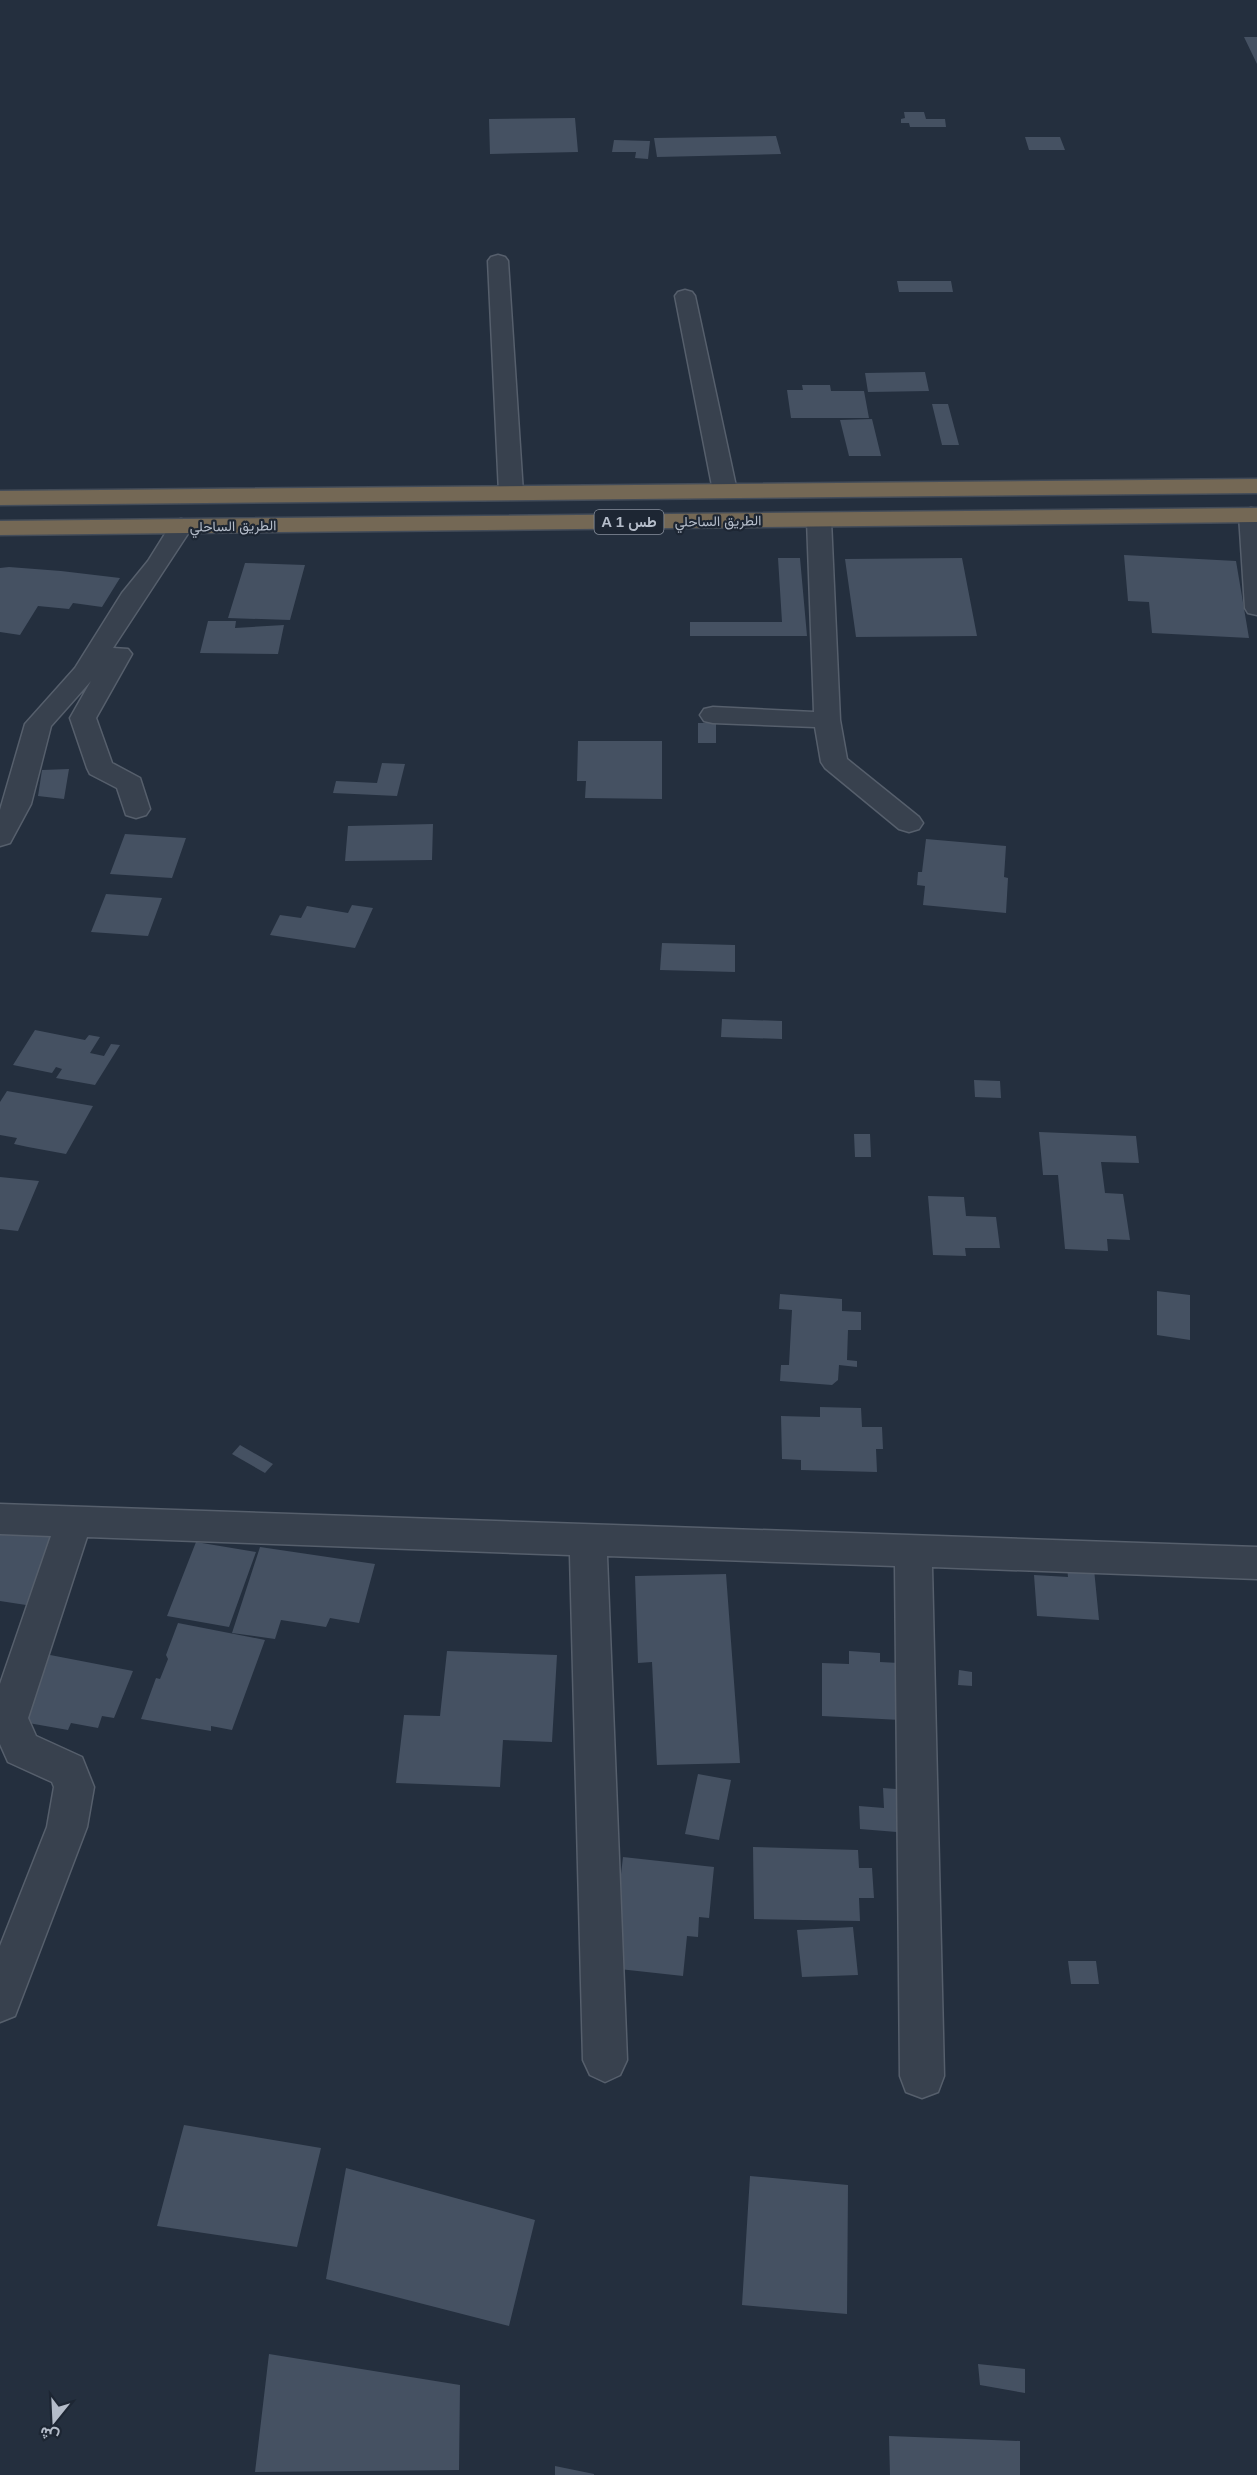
<svg xmlns="http://www.w3.org/2000/svg" width="1257" height="2475" viewBox="0 0 1257 2475" font-family="Helvetica,Vazirmatn,sans-serif">
<rect width="100%" height="100%" fill="#242f3e"/>
<!-- building -->
<path fill="#455162" d="M1244 37H1257V64Z
M904 112H924L926 119H945L946 127H910L909 123H901V119L905 118Z
M575 118 578 152 490 154 489 119Z
M776 136 781 154 657 157 654 138Z
M1025 137H1060L1065 150H1029Z
M614 140 650 141 648 159 635 158 636 152H612Z
M897 281H951L953 292H899Z
M925 372 929 391 868 392 865 373Z
M802 385H830L831 391H864L869 418H791L787 390H803Z
M932 404H948L959 445H942Z
M872 419 881 456H849L840 420Z
M1124 555 1236 561 1249 638 1152 633 1149 602 1128 601Z
M778 558H800L807 636H690V622H782Z
M962 558 977 636 856 637 845 559Z
M245 563 305 565 290 620 228 618Z
M9 567 61 571 120 578 102 607 73 603 69 609 38 606 20 635 0 632V568Z
M208 621H236L235 628 284 625 278 654 200 653Z
M698 723H716V743H698Z
M578 741H662V799L585 798 586 781H577Z
M382 763 405 764 397 796 333 793 336 781 377 783Z
M69 769 64 799 38 796 42 770Z
M433 824 432 860 345 861 348 826Z
M125 834 186 838 172 878 110 874Z
M926 839 1006 846 1004 877 1008 878 1006 913 923 905 925 886 917 885 918 872H922Z
M106 894 162 898 148 936 91 932Z
M352 905 373 908 355 948 270 935 280 915 301 918 307 906 348 913Z
M662 943 735 945V972L660 970Z
M722 1019 782 1021V1039L721 1037Z
M35 1030 85 1040 89 1035 100 1037 90 1053 104 1056 111 1044 120 1045 95 1085 56 1078 62 1069 56 1067 52 1073 13 1065Z
M974 1080 1000 1081 1001 1098 975 1097Z
M7 1091 93 1106 66 1154 28 1147 14 1144 17 1138 0 1135V1102Z
M1039 1132 1136 1136 1139 1163 1101 1162 1105 1193 1123 1194 1130 1240 1107 1239 1108 1251 1065 1249 1058 1175H1043Z
M854 1134H870L871 1157H855Z
M0 1177 39 1181 18 1231 0 1229Z
M928 1196 964 1197 966 1216 996 1217 1000 1248H965L966 1256 933 1255Z
M1157 1291 1190 1295V1340L1157 1335Z
M780 1294 842 1299V1311L861 1312V1330H848L847 1360 857 1361V1367L839 1365 838 1380 832 1385 780 1381 781 1365H789L792 1310 779 1309Z
M820 1407 861 1408 862 1427H882L883 1449H876L877 1472 801 1470V1460L782 1459 781 1416 820 1417Z
M240 1445 273 1464 265 1473 232 1454Z
M0 1529 52 1536 26 1605 0 1601Z
M196 1542 256 1552 229 1627 167 1616Z
M260 1547 375 1564 359 1623 330 1618 326 1627 281 1620 275 1639 232 1633Z
M1067 1567 1094 1569 1099 1620 1037 1616 1034 1575 1068 1577Z
M726 1574 740 1763 657 1765 652 1662 638 1663 635 1576Z
M178 1623 265 1640 232 1730 211 1726V1731L141 1719 156 1678 160 1679 168 1659 166 1655Z
M447 1651 557 1655 552 1742 503 1740 500 1787 396 1783 404 1715 440 1716Z
M849 1651 880 1653V1662L899 1663 901 1720 822 1716V1663L849 1664Z
M45 1654 133 1671 114 1718 102 1716 98 1728 71 1723 68 1730 17 1721Z
M959 1670 972 1672V1686L958 1685Z
M698 1774 731 1780 719 1840 685 1834Z
M883 1788 909 1790V1833L860 1829 859 1806 884 1808Z
M753 1847 858 1850 859 1868H872L874 1898H859L860 1921 754 1919Z
M623 1857 714 1867 709 1918 699 1917 698 1937 687 1936 683 1976 610 1968Z
M853 1927 858 1975 802 1977 797 1930Z
M1068 1961H1096L1099 1984H1071Z
M184 2125 321 2148 297 2247 157 2226Z
M346 2168 535 2220 509 2326 326 2279Z
M750 2176 848 2185 847 2314 742 2305Z
M269 2354 460 2385 459 2470 255 2472Z
M978 2364 1025 2369V2393L980 2385Z
M889 2436 1020 2441V2475H890Z
M555 2466 594 2474V2475H555Z"/>
<g fill="none" stroke-linecap="round" stroke-linejoin="round">
<!-- minor casing -->
<g stroke="#565f6c" stroke-width="3">
<path id="minor" d="M498 255 505 257 508 261 523 493 519 498H503L499 493 488 261 491 257Z
M685 290 692 292 695 296 737 491 733 496H717L713 491 675 296 678 292Z
M1251 508 1257 509V615L1248 613 1245 608 1239 515 1243 510Z
M819 513 827 515 831 520 840 720 847 759 919 817 923 823 919 829 909 832 899 829 825 768 821 762 815 727 713 723 704 721 700 715 704 709 713 707 814 712 807 520 811 515Z
M181 519 189 521 193 526 113 648 128 649 132 654 96 718 112 763 140 778 150 809 146 815 136 818 126 815 117 788 90 774 87 768 70 718 91 681 51 726 31 804 10 843 0 846V810L25 724 75 668 122 593 148 561 173 521Z
M0 1504 1257 1547V1579L932 1567 944 2076 938 2092 922 2098 906 2092 900 2076 895 1566 607 1556 627 2060 620 2075 605 2082 590 2075 583 2060 570 1555 87 1537 28 1718 36 1736 82 1757 94 1787 87 1827 15 2016 0 2022V1946L47 1827 54 1787 52 1782 8 1762 0 1744V1684L51 1536 0 1534Z"/>
</g>
<!-- highway casing -->
<g stroke="#434c59" stroke-width="3">
<path id="highway" d="M1257 479V493L0 505V491Z
M1257 508V522L0 535V521Z"/>
</g>
<!-- minor -->
<use href="#minor" fill="#38414e" fill-rule="evenodd"/>
<!-- highway -->
<use href="#highway" fill="#746855" fill-rule="evenodd"/>
</g>
<g text-anchor="middle" stroke-width="4.5" stroke-linejoin="round" paint-order="stroke">
<!-- far-street labels -->
<g font-size="14" fill="#b4bcc9" stroke="#1d2633">
<text transform="translate(718 521) rotate(-1)" y="5">الطريق الساحلي</text>
<text transform="translate(233 526) rotate(-1)" y="5">الطريق الساحلي</text>
</g>
<!-- shield labels -->
<rect fill="#1d2633" stroke="#878f9c" stroke-width="1.5" x="594.5" y="510" width="69" height="24" rx="4.5"/>
<g font-size="15" font-weight="bold" fill="#b4bcc9">
<text x="629" y="527">A 1 طس</text>
</g>
</g>
<!-- north arrow -->
<g transform="translate(54 2421) rotate(198)" stroke="#1d2633" stroke-width="4.5" paint-order="stroke">
<path d="M0-4.5L10 22L0 15L-10 22Z" fill="#b4bcc9"/>
<text y="-9" font-size="16" font-weight="bold" text-anchor="middle" fill="#b4bcc9">ش</text>
</g>
</svg>
